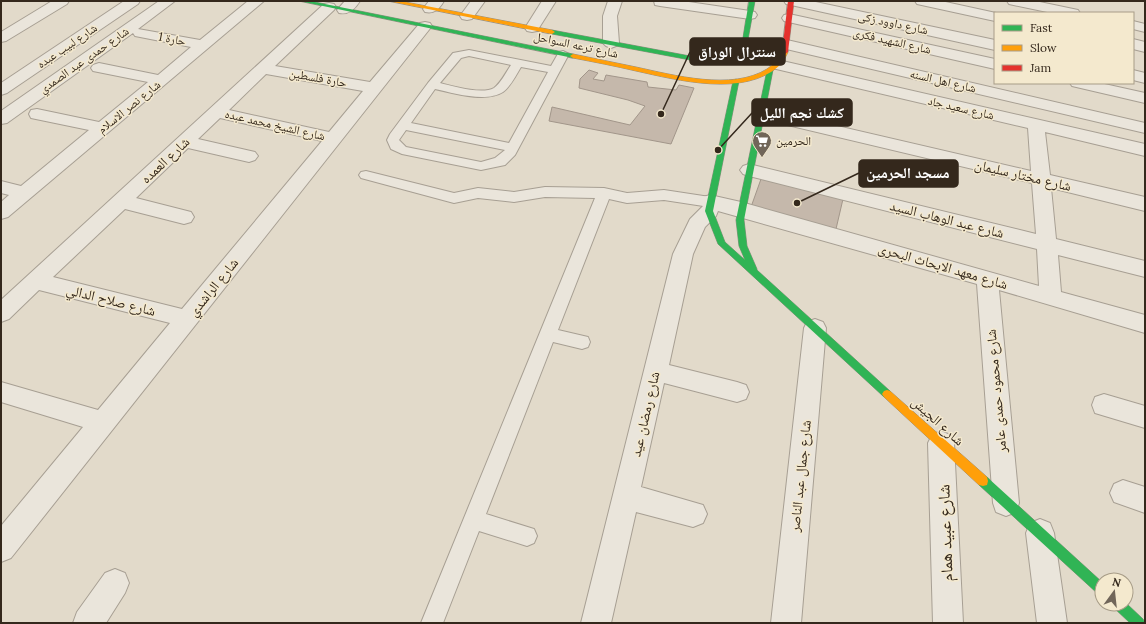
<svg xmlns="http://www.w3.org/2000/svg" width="1146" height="624" viewBox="0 0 1146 624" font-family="Lora,'Noto Naskh Arabic',serif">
<rect width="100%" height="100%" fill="#e2daca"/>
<!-- building -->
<path fill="#c5b8ab" stroke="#a2968a" d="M589 70 598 73 593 79 604 81 606 75 647 82 648 87 676 90 679 85 694 88 671 144 549 121 552 107 630 125 645 106 628 100 579 88 580 79Z
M761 179 843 199 836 229 751 207Z"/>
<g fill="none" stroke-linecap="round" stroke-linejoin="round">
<!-- lane casing -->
<g stroke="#a79f93" stroke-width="2">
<path id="lane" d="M469 50 551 66 559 52 563 51 569 54 515 155 505 165 481 170 402 154 391 149 387 140 390 134 428 83 453 53ZM469 56 511 65C506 72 501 83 494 88 482 95 452 86 440 83L461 58ZM521 67 548 72 509 143 411 123 435 89C453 93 486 103 503 92 511 86 516 75 521 67ZM406 130 505 150 495 158 481 162 406 147 399 140Z
M366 171 454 193 478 188 514 192 545 187 604 188 627 193 664 190 710 197 715 199 717 202 715 205 710 207 664 200 627 203 609 199 558 330 588 337 590 342 588 347 582 349 553 342 486 514 534 529 537 536 534 543 527 546 479 531 443 623H421L595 198 545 197 514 202 478 198 454 203 361 178 359 175 361 172Z"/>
</g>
<!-- street casing -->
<g stroke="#a79f93" stroke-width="2">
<path id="street" d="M52 1H69L67 4 6 41 1 42V32Z
M124 1H140L138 4 7 93 1 95V83Z
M159 1H175L138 29 200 40 248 1H264L8 217 1 219V202L9 195 1 193V181L21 186 89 130 31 118 29 114 31 110 37 109 99 122 148 82 93 71 91 68 93 65 99 63 158 75 191 47 135 36 133 33 7 123 1 124V111Z
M345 1H360C355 9 349 15 339 13L337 10Z
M429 1H444C439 9 435 14 425 12L423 9Z
M471 1H485L472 19 467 20 462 19 460 16Z
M542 1H556L537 31 532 32 527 31 525 28Z
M608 1H622L617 16 619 43 616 46 611 48 606 46 603 43V16Z
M654 1H682L750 11 755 12 757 15 755 18 750 19 660 6 655 5Z
M784 1H811L995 40V50L791 5 786 4Z
M915 1H941L996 13H995V21L917 4Z
M1007 1H1035L1078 10 1080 13H1052L1009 4Z
M329 3 334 4 336 7 334 10 275 66 370 82 420 23 425 22 430 23 432 26 11 558 1 562V526L83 427 1 402V382L98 410 170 323 39 290 9 319 1 322V300L324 4ZM266 74 363 91 329 132 229 110ZM220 118 322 141 182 309 53 277 125 209 184 224 191 222 194 217 191 212 136 198 188 148 249 162 255 160 258 156 255 152 198 139Z
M789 14 995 59V69L784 21 782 18 784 15Z
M1133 21 1145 24V32L1133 29Z
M1133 39 1145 42V52L1133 49Z
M787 40 1145 123V133L782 48 779 45 782 42Z
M778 60 1145 144V156L1045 132 1050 175 1145 197V211L1051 188 1056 239 1145 261V277L1058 255 1061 292 1145 315V333L999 290 1019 503 1016 512 1006 516 996 512 993 503 977 284 718 211 716 216 705 227 693 254 669 365 737 382 746 385 749 392 746 399 737 402 664 383 641 487 703 505 707 514 703 523 693 527 636 512 611 623H581L673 254 690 219 703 206 700 202 703 197 710 195 741 202 1039 286 1037 249 749 176 743 174 740 170 743 166 749 164 1036 234 1032 183 754 117 752 113 754 109 760 108 1031 171 1028 128 772 68 770 65 772 62Z
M1133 70 1145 73V83L1133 80Z
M1070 83H1100L1145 93V103L1072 86Z
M815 319 823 322 826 328 801 623H771L804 328 807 322Z
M1104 394 1145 406V428L1095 413 1092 405 1095 397Z
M941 431 950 435 954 443 963 623H933L928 443 932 435Z
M1123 480 1145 487V513L1114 502 1110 493 1114 484Z
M1040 519 1050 523 1054 533 1067 623H1037L1026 533 1030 523Z
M115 569 125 573 129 583 125 593 106 623H73L77 612 105 573Z"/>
</g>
<!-- fast casing -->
<g stroke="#968f84" stroke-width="1">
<path id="fast" d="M299 1H310L573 54 576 56 573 58Z
M749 1H755L747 45 734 57 706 63 552 34 549 32 552 30 706 59 730 55 742 43Z
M770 68 773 70 744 220 747 246 757 269V270L890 391 892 394 890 397 887 398 884 397 718 244 705 211 733 81 736 79 739 81 713 211 725 242 745 260 739 246 736 220 767 70Z
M983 476 987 477 1102 582V596L1098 594 979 485 978 481 979 477Z
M1126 603 1143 619 1145 623H1130L1114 608 1112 604Z"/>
</g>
<!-- slow casing -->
<g stroke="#968f84" stroke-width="1">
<path id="slow" d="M388 1H400L552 30 555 32 552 34Z
M785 50 788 52C786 56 784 61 780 65 745 98 677 80 636 71 615 66 594 62 573 58L570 56 573 54C594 58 615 63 636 67 673 75 732 91 767 69 775 64 778 58 783 51Z
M887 390 890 391 987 477 988 481 987 485 983 486 979 485 884 397 882 394 884 391Z"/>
</g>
<!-- jam casing -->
<g stroke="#968f84" stroke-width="1">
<path id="jam" d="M788 1H794L788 52 785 54 782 52Z"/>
</g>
<!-- lane -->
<use href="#lane" fill="#eae5db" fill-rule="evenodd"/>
<!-- street -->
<use href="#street" fill="#eae5db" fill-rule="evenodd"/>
<!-- fast -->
<use href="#fast" fill="#30b455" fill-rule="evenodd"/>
<!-- slow -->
<use href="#slow" fill="#ff9f0a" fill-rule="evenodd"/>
<!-- jam -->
<use href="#jam" fill="#e5322d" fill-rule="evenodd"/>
</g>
<!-- icons -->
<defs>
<g id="supermarket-pin" transform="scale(1)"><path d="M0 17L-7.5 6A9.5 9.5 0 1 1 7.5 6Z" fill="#716659" stroke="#f4e9ce"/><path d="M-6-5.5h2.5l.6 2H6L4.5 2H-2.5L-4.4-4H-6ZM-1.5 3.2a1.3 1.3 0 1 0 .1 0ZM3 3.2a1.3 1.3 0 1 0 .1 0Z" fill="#fff"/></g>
</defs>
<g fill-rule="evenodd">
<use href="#supermarket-pin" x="762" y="141"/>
</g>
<g text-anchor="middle" stroke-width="3" stroke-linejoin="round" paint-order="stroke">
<!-- far-street labels -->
<g font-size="12" fill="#34281c" stroke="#f4e9ce">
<text transform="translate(893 23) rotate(12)" y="4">شارع داوود زكى</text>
<text transform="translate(172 39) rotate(11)" y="4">حارة 1</text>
<text transform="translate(892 41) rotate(13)" y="4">شارع الشهيد فكرى</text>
<text transform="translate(576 45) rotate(12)" y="4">شارع ترعه السواحل</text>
<text transform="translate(67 46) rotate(-34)" y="4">شارع لبيب عبده</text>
<text transform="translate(84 60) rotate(-35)" y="4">شارع حمدى عبد الصمدي</text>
<text transform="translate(318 78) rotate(10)" y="4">حارة فلسطين</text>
<text transform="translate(943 81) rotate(13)" y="4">شارع اهل السنه</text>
<text transform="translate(129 107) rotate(-39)" y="4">شارع نصر الاسلام</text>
<text transform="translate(961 108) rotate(13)" y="4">شارع سعيد جاد</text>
<text transform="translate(275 125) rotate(13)" y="4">شارع الشيخ محمد عبده</text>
</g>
<!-- far-poi labels -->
<g font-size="12" fill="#34281c" stroke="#f4e9ce" text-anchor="start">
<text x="776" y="145">الحرمين</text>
</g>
<!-- street labels -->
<g font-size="14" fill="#34281c" stroke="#f4e9ce">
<text transform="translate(165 160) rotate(-43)" y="5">شارع العمده</text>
<text transform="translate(1023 175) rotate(13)" y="5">شارع مختار سليمان</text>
<text transform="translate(947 219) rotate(14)" y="5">شارع عبد الوهاب السيد</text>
<text transform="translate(943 266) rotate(16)" y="5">شارع معهد الابحاث البحرى</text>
<text transform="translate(213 287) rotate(-51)" y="5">شارع الراشدي</text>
<text transform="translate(111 300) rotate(14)" y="5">شارع صلاح الدالي</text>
<text transform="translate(996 391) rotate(-95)" y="5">شارع محمود حمدى عامر</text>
<text transform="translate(645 414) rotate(-77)" y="5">شارع رمضان عيد</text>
<text transform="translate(938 421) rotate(42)" y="5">شارع الجيش</text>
<text transform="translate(800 476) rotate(-84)" y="5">شارع جمال عبد الناصر</text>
</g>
<!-- near-street labels -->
<g font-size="17" fill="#34281c" stroke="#f4e9ce">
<text transform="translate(945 533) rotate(-92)" y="6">شارع عبيد همام</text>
</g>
</g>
<!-- callouts -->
<path fill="none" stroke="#34281c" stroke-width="1.5" d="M661 114L690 52M718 150L752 113M797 203L859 173"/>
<g fill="#34281c" stroke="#f4e9ce" stroke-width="1.5">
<circle cx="661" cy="114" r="4"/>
<circle cx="718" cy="150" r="4"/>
<circle cx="797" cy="203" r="4"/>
</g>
<g fill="#34281c" stroke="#34281c" stroke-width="1.5">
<rect x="690" y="38" width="95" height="27" rx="4"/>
<rect x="752" y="99" width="100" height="27" rx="4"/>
<rect x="859" y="160" width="99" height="27" rx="4"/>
</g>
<g font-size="15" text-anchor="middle" font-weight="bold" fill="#fff">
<text x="737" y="57">سنترال الوراق</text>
<text x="802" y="118">كشك نجم الليل</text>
<text x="908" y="178">مسجد الحرمين</text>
</g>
<!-- border -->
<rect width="1146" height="624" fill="none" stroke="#34281c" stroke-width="4"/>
<!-- legend -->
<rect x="994" y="12" width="140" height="72" fill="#f4e9ce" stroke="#a79c87"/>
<rect x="1002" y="25" width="20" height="6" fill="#30b455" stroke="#a79c87"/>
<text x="1030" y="32" font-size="12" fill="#34281c">Fast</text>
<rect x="1002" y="45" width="20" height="6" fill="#ff9f0a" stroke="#a79c87"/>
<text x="1030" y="52" font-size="12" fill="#34281c">Slow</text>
<rect x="1002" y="65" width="20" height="6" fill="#e5322d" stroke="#a79c87"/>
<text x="1030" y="72" font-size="12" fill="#34281c">Jam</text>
<!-- north arrow -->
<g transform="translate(1114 592) rotate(15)"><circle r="19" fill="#f4e9ce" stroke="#a79c87"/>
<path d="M0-3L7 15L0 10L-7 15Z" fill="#716659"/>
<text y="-6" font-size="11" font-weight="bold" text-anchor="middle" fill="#34281c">N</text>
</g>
</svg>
